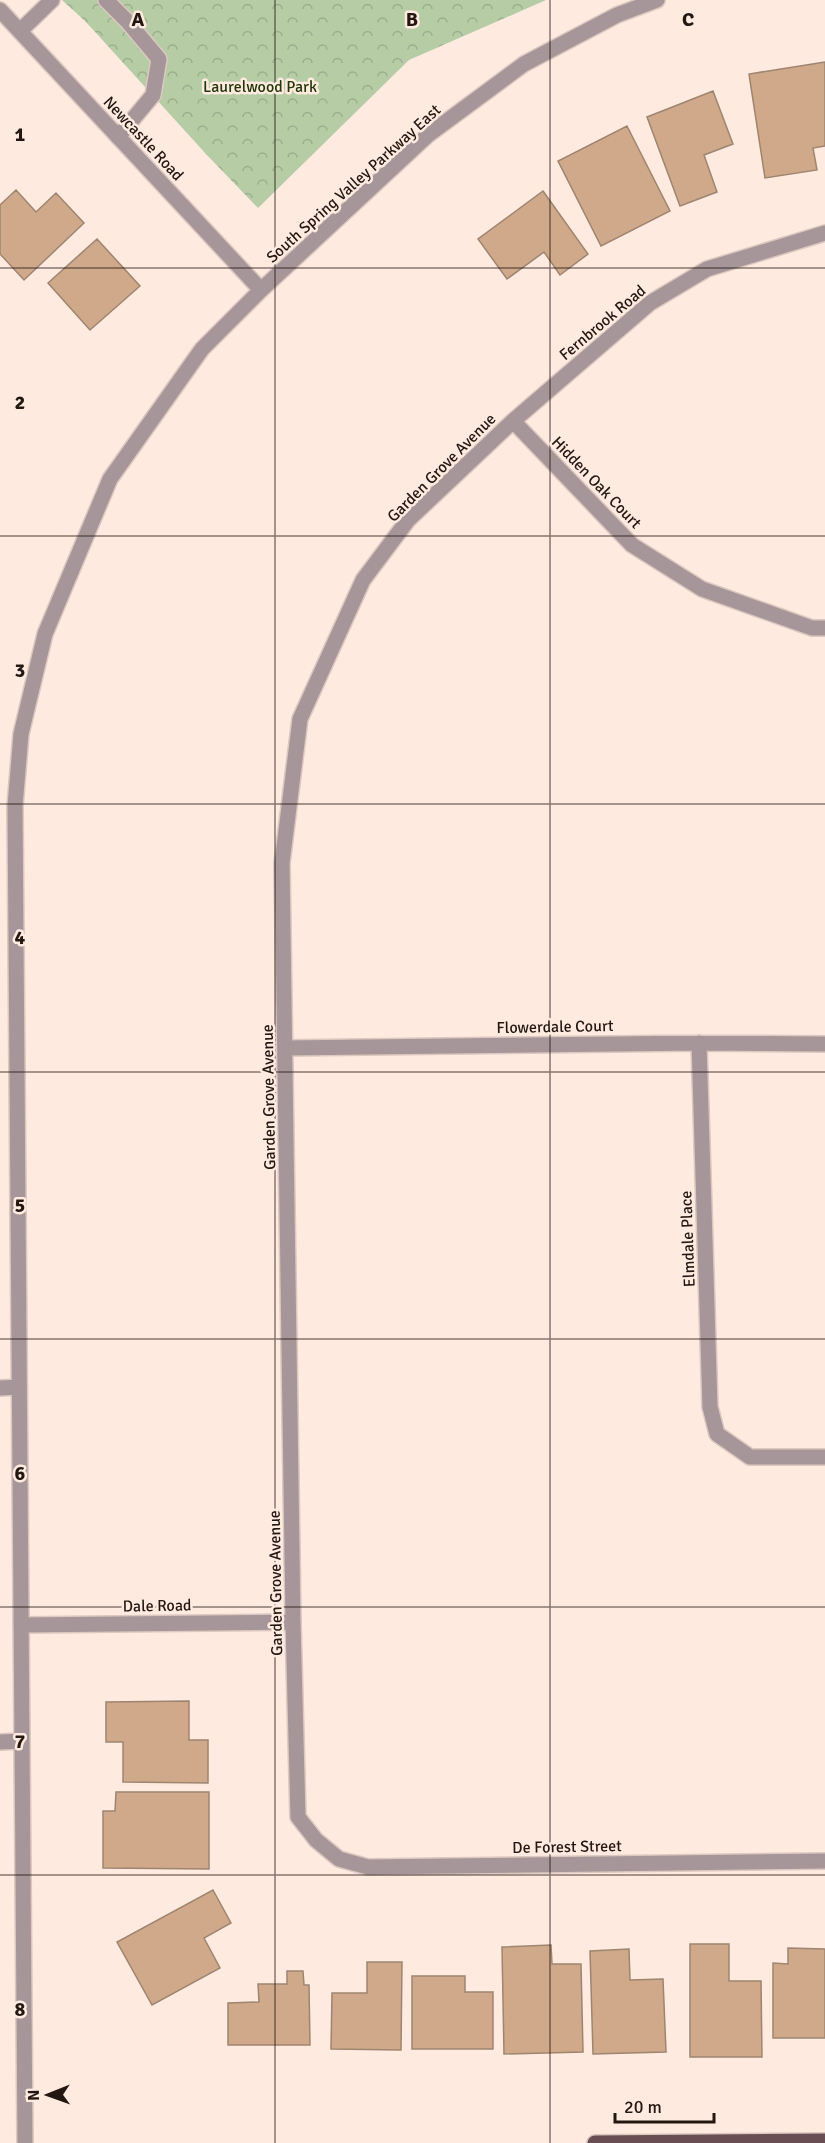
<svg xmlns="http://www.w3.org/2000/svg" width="825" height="2143" viewBox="0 0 825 2143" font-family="Signika,sans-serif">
<defs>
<pattern id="park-crowns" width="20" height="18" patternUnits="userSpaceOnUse" patternTransform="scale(1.5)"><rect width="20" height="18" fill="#b5cca5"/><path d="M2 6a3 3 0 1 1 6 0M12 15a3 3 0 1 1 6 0" fill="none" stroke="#9bae8d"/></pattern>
</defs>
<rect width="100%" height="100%" fill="#ffeae0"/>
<!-- park -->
<path fill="url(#park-crowns)" d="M62 0H546L409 60 258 208 206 154 86 22Z"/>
<!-- building -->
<path fill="#cfa989" stroke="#9e8570" stroke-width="1.5" d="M825 62V146L813 148 817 170 765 178 749 74Z
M713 91 733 144 704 155 717 192 680 206 647 117Z
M627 126 670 211 601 246 558 161Z
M16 190 36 212 56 193 84 223 24 280 0 254V205Z
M543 191 588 254 560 275 544 252 507 279 478 239Z
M97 239 140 286 90 330 48 283Z
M189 1701V1740H208V1783L123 1782V1742H106V1702Z
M116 1792H209V1869L103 1868V1811H115Z
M213 1890 231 1923 204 1938 220 1968 152 2005 117 1942Z
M690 1944H729V1981H761L762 2057H690Z
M551 1945 552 1964H581L583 2052 504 2054 502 1947Z
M788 1948 825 1949V2038H773V1963L788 1964Z
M629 1949 630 1980 663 1979 666 2052 593 2054 590 1951Z
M367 1962H402L401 2050 331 2049 332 1993H367Z
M287 1971H303L304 1985H309L310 2045H228V2003L259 2002 258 1984H287Z
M412 1976H465V1992H493V2049H412Z"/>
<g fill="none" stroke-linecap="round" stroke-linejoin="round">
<!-- minor casing -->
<g stroke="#dcc8bf" stroke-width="18">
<path id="minor" d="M106 0 128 22 159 59 153 95 118 137
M0 10 261 290
M20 31 52 0
M825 233 707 269 650 303 513 421 408 520 363 580 300 719 282 863 293 1622 298 1817 316 1840 339 1859 368 1867 825 1861
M513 421 632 545 702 589 812 628H825
M699 1043 710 1407 717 1434 750 1457H825
M285 1048 699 1043 825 1044
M0 1388 19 1387
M21 1625 293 1622
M0 1742 22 1741
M25 2143 15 806 21 734 45 634 110 479 202 349 261 290 428 135 524 64 617 15 657 0"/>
</g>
<!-- major casing -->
<g stroke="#dcc8bf" stroke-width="18">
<path id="major" d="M595 2143 825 2141"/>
</g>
<!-- minor -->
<use href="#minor" stroke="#a69699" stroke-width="15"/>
<!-- major -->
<use href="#major" stroke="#694e54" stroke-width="15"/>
</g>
<!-- grid -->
<path fill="none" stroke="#221711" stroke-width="1.5" stroke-opacity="0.55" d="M275 0V2143M550 0V2143M0 268H825M0 536H825M0 804H825M0 1072H825M0 1339H825M0 1607H825M0 1875H825"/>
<g text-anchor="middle" stroke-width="5" stroke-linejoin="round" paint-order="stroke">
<!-- park labels -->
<g font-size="16" fill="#21370a" stroke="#ffeae0">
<text x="260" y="92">Laurelwood Park</text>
</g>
<!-- street labels -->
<g font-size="16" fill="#221711" stroke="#ffeae0">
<text transform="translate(144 138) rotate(47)" y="6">Newcastle Road</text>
<text transform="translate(353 183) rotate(-42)" y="6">South Spring Valley Parkway East</text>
<text transform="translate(602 322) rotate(-40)" y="6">Fernbrook Road</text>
<text transform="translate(441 467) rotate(-45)" y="6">Garden Grove Avenue</text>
<text transform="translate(597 482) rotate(46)" y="6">Hidden Oak Court</text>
<text transform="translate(555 1026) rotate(-1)" y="6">Flowerdale Court</text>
<text transform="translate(268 1097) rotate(-91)" y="6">Garden Grove Avenue</text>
<text transform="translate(687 1239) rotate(-92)" y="6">Elmdale Place</text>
<text transform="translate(275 1583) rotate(-91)" y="6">Garden Grove Avenue</text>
<text transform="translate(157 1605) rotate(-1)" y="6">Dale Road</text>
<text transform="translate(567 1846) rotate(-1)" y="6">De Forest Street</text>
</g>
</g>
<g font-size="20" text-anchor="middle" font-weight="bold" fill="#221711" stroke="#ffeae0" stroke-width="5" stroke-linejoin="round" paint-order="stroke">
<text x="138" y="26">A</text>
<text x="412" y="26">B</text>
<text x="688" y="26">C</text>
<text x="20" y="141">1</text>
<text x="20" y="409">2</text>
<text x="20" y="677">3</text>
<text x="20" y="944">4</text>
<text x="20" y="1212">5</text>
<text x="20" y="1480">6</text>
<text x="20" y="1748">7</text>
<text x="20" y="2016">8</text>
</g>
<!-- north arrow -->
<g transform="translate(48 2095) rotate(269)" stroke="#ffeae0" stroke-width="4.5" paint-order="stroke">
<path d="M0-4.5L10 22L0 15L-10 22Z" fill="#221711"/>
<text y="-9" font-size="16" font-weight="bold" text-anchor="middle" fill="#221711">N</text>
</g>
<!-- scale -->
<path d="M615 2113v9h99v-9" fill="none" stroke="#221711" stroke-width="3"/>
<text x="624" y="2113" font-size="18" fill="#221711" stroke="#ffeae0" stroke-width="4.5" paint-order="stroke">20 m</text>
</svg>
